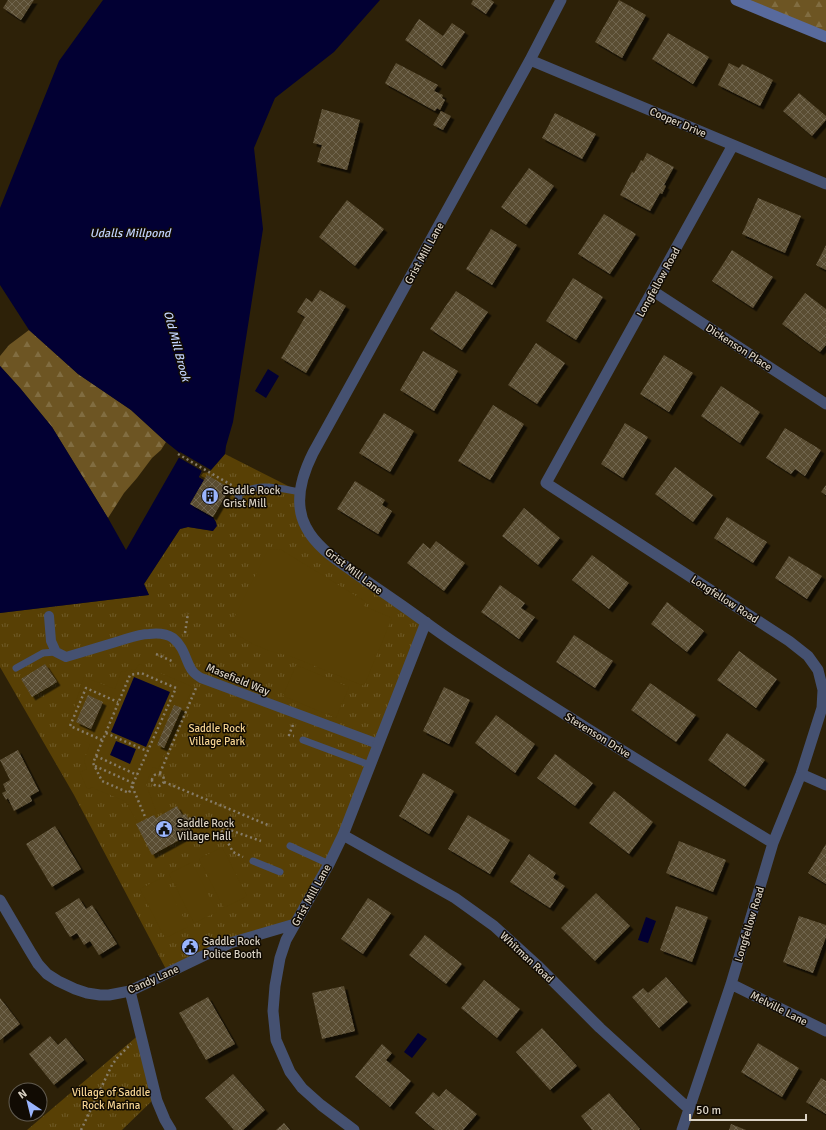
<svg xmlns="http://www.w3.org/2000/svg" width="826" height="1130" viewBox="0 0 826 1130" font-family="Signika,sans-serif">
<defs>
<pattern id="forest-firs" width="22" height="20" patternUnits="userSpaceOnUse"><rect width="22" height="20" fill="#6d5523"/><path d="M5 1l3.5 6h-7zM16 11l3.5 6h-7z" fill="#816d41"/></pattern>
<pattern id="park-tufts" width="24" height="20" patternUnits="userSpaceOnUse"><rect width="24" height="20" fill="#584005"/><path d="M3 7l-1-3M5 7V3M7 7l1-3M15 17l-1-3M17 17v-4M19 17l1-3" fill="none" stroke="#6f5b28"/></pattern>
<pattern id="building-cross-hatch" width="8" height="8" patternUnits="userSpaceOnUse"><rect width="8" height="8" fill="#5a4d33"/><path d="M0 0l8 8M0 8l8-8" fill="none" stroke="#71664f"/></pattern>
<filter id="shadow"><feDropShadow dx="3.5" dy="3.5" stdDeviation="0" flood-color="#0009"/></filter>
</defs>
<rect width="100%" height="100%" fill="#2d2108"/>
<!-- forest -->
<path fill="url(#forest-firs)" d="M737 0H826V37Z
M29 330 78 374 131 410 166 442 161 450 152 458 137 478 124 493 108 518 52 427 20 388 0 366V356L9 345Z"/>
<!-- park -->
<path fill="url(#park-tufts)" d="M225 454 300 492 312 536 426 622 343 835 295 924 168 973 74 795 0 667V613L149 595 144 584 180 529 188 527 213 531 190 504 204 480 199 477 202 471 211 470Z
M141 1033 157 1096 122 1130H27Z"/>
<!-- pitch -->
<path fill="#584005" d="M280 549 366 602 364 606 392 618 364 686 290 656 270 651 253 644 228 630 268 550Z
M139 664 193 687 158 769 153 767 146 784 158 817 156 818 154 815 138 823 125 801 95 789 94 787 87 789 80 772 87 769 84 761 90 744 66 732 84 677 115 689 121 672 136 669Z
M296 665 349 687 336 718 283 696Z
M222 847 247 896 224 908 199 859Z
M192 862 217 912 194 923 169 874Z
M163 877 188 927 165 938 140 889Z"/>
<!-- water -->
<path fill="#020033" d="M103 0H380L334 52 275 98 254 148 263 229 233 422 226 446 225 454 211 470 202 471 199 477 204 480 190 504 213 517 216 522 217 526 213 531 188 527 180 529 144 584 149 595 0 613V366L20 388 52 427 108 518 126 550 181 454 166 442 131 410 78 374 29 330 0 285V208L59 61Z
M268 369 279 376 266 398 255 391Z
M134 677 170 692 146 747 111 732Z
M116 741 136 749 130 764 110 755Z
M646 917 656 921 648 943 638 940Z
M418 1033 427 1039 412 1058 404 1052Z"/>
<!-- pier -->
<path fill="#2d2108" d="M180 452 211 470 210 472 203 473 201 476 205 478 204 480 199 477 202 471 178 457Z"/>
<!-- building -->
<path fill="url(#building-cross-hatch)" filter="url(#shadow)" d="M8 0H34L21 20 3 8Z
M473 0H491L494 2 486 14 471 4Z
M619 0 646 15 622 58 595 42Z
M419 19 443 36 452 23 465 32 442 66 405 40Z
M668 33 709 57 693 84 652 59Z
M396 63 438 85 434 91 443 95 442 98 445 100 440 110 437 108 435 111 386 84 385 83Z
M729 63 739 68 742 64 773 80 760 106 718 85Z
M799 93 826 116V120L812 136 783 111Z
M322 109 360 120 347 170 317 162 322 145 313 143Z
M441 111 451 116 443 130 433 125Z
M555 113 596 134 582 159 542 138Z
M647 153 674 167 664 185 666 186 662 194 660 193 650 211 620 195 632 172 634 173 641 160 643 161Z
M529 168 554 186 526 225 501 207Z
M758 198 801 216 785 253 742 234Z
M347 200 384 229 355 266 319 237Z
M604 214 636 234 610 274 578 254Z
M491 229 517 245 492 285 466 269Z
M826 245V270L816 265Z
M732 250 773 277 753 308 712 281Z
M573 278 603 297 576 340 546 321Z
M320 290 346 306 306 373 281 358 305 317 297 312 306 298 312 302Z
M456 291 488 312 462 350 430 329Z
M805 293 826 309V345L820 352 782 324Z
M536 343 565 363 537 404 508 385Z
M423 351 458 371 434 411 400 390Z
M664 355 693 373 669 412 640 394Z
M721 386 760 412 740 443 701 416Z
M493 405 524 424 490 480 458 461Z
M384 413 414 431 390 472 359 453Z
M625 423 648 437 623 478 601 464Z
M785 428 821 450 805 476 795 469 791 474 766 458Z
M675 467 713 495 693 522 655 494Z
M207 475 230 488 213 517 190 504Z
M355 481 385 500 382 505 392 511 378 534 337 509Z
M826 485V495L821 492Z
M524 508 560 538 538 565 502 536Z
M727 517 767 542 753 563 714 538Z
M436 541 465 563 444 591 407 563 423 543 430 549Z
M592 555 629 583 609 609 572 580Z
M789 556 822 576 807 599 775 578Z
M500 585 525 603 521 608 535 617 519 639 481 612Z
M667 602 704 631 687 652 651 624Z
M574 635 613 661 595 688 556 662Z
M739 651 777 679 756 708 717 680Z
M45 664 57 682 32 697 21 679Z
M650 683 696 715 676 742 631 710Z
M444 687 470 700 449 744 423 731Z
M88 695 103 702 91 729 76 722Z
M174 705 182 708 164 748 157 745Z
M496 715 535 744 515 773 475 743Z
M727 733 765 760 745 787 708 760Z
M18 750 39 791 30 796 32 801 14 811 8 798 6 800 2 793 6 791 3 784 10 780 0 760Z
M555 754 593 783 575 806 537 778Z
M423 773 454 791 429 834 399 816Z
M614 791 653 822 629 854 589 823Z
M177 806 182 815 186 814 190 822 187 824 192 833 152 855 136 824 154 815 156 818Z
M468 815 510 840 490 874 448 849Z
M55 826 81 869 52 887 26 844Z
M679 841 726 860 713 892 666 873Z
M826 844V884L808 873Z
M529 854 556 873 553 878 565 886 550 908 510 882Z
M596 893 630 926 595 961 561 928Z
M79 898 86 909 92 905 117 944 99 955 90 941 84 945 77 933 70 937 55 913Z
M368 898 391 913 363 954 341 939Z
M676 906 708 917 692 962 660 950Z
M799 916 826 925V937L813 973 783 962Z
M425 935 462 964 446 984 409 955Z
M193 943 195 947 187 951 185 947Z
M666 977 688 1002 659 1028 632 997 643 988 648 993Z
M484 980 520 1009 497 1038 461 1008Z
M344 986 355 1031 322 1039 312 993Z
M208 997 235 1044 206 1060 179 1013Z
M0 998 20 1024 0 1040Z
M542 1028 577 1066 550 1090 516 1052Z
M50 1036 58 1045 66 1038 84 1060 54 1085 29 1054Z
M758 1043 799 1068 782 1097 741 1072Z
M382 1044 392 1053 386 1060 411 1081 390 1107 355 1077Z
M233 1074 265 1110 243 1130H234L205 1098Z
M821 1078 826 1081V1114L806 1102Z
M446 1089 477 1114 463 1130H435L415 1113 433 1092 439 1097Z
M609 1093 640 1129 639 1130H592L581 1116Z
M284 1123 290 1130H276Z
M731 1124 746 1130H729Z"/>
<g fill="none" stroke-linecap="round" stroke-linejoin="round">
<!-- path -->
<path stroke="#867c69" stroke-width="2.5" stroke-dasharray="2 3" stroke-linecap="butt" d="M178 454 233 486
M185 633 188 613
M156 654 174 662
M293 725 289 735 294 736
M106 733 147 751
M102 740 70 726 86 688 118 702
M96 756 137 775
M95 766 133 783
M160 773 196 688
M152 780a6 6 0 1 1 12 0a6 6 0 1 1-12 0Z
M164 782 268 825
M132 786 129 793 102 781 93 763 130 675 141 673 176 688 132 786 146 819
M189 819 193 817 261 841
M219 826 233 852 243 857
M81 1130 112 1065 118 1057 131 1044"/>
<!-- service -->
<path stroke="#455171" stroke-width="7" d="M240 502 238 495C258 482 278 488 300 492
M16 668 43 653 56 652
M303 740 370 765
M290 846 329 864
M253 861 280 872"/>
<!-- pedestrian -->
<path stroke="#455171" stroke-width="10" d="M49 616 51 641 56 652 66 657C83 652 99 647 116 642 127 639 138 634 149 634 157 633 167 634 173 638 183 646 185 657 190 667 192 672 196 675 201 678L378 744"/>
<!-- minor -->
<path stroke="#455171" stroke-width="11" d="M561 0 530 60 313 453C302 475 293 503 306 527 316 547 337 560 355 573 369 583 383 592 397 602 419 617 439 633 461 647 563 715 668 779 773 843
M530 60 826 184
M653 291 826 404
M801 774 826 785
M343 835 455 898 494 926 537 965 600 1028 689 1109
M0 900 30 951 38 964 47 974 58 981 75 989 87 993 100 995H109L130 991 230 943 295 924
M731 984 826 1031
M130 991 157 1101 165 1120 171 1130
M354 1130 321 1105 302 1088 290 1072 276 1040 273 1011 275 986 280 958 286 940 329 864 343 835 426 622
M682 1130 731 984 773 843 801 774 822 708 823 690 818 670 808 656 789 641 546 483 733 145"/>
<!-- secondary -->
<path stroke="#586a9d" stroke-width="11" d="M736 0 826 37"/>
</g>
<!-- icons -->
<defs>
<g id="building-disc" transform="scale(0.9)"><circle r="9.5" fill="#9ab5fd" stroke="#110b03"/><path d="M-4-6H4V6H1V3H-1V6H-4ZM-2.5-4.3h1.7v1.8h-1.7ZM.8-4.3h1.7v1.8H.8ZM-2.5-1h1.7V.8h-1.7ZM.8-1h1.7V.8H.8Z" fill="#111"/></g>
<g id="civic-disc" transform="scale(0.9)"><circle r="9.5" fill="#9ab5fd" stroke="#110b03"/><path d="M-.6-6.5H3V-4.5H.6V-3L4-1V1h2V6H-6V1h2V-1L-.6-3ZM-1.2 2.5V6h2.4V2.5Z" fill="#111"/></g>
</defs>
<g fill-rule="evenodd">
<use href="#building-disc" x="210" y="496"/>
<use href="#civic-disc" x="164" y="829"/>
<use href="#civic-disc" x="190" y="947"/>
</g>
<g text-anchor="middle" stroke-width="3" stroke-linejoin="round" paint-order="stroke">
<!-- street labels -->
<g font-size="11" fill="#dad2c4" stroke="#110b03">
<text transform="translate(678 122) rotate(23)" y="4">Cooper Drive</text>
<text transform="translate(424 253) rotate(-61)" y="4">Grist Mill Lane</text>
<text transform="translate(658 282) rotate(-61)" y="4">Longfellow Road</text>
<text transform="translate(739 347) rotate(33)" y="4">Dickenson Place</text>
<text transform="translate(354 571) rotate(37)" y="4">Grist Mill Lane</text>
<text transform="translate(725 599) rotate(33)" y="4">Longfellow Road</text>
<text transform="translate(238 679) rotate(22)" y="4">Masefield Way</text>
<text transform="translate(598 735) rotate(32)" y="4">Stevenson Drive</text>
<text transform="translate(311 895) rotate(-61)" y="4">Grist Mill Lane</text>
<text transform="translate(749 924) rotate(-73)" y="4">Longfellow Road</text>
<text transform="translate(527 957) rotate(43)" y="4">Whitman Road</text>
<text transform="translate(153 979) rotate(-24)" y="4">Candy Lane</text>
<text transform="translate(779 1008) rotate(27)" y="4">Melville Lane</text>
</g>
<!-- poi labels -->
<g font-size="11" fill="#dad2c4" stroke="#110b03" text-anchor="start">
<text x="223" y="494">Saddle Rock<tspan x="223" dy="13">Grist Mill</tspan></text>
<text x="177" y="827">Saddle Rock<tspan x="177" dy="13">Village Hall</tspan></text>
<text x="203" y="945">Saddle Rock<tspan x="203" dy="13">Police Booth</tspan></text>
</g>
<!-- park labels -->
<g font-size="11" fill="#f6d492" stroke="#110b03">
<text x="217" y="732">Saddle Rock<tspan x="217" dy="13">Village Park</tspan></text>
<text x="111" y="1096">Village of Saddle<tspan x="111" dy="13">Rock Marina</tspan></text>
</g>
<!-- water labels -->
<g font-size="12" font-style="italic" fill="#c2d3fd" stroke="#110b03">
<text x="130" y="237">Udalls Millpond</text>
<text transform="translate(177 346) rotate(75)" y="4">Old Mill Brook</text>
</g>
</g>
<!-- north arrow -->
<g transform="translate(28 1102) rotate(325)"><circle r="19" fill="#110b03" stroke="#615b50"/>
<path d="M0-3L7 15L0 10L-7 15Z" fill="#9ab5fd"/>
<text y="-6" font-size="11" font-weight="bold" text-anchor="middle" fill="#dad2c4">N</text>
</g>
<!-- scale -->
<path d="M690 1114v6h116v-6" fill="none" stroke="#dad2c4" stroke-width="2"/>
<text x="696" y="1114" font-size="12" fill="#dad2c4" stroke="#110b03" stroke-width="3" paint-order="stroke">50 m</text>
</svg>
